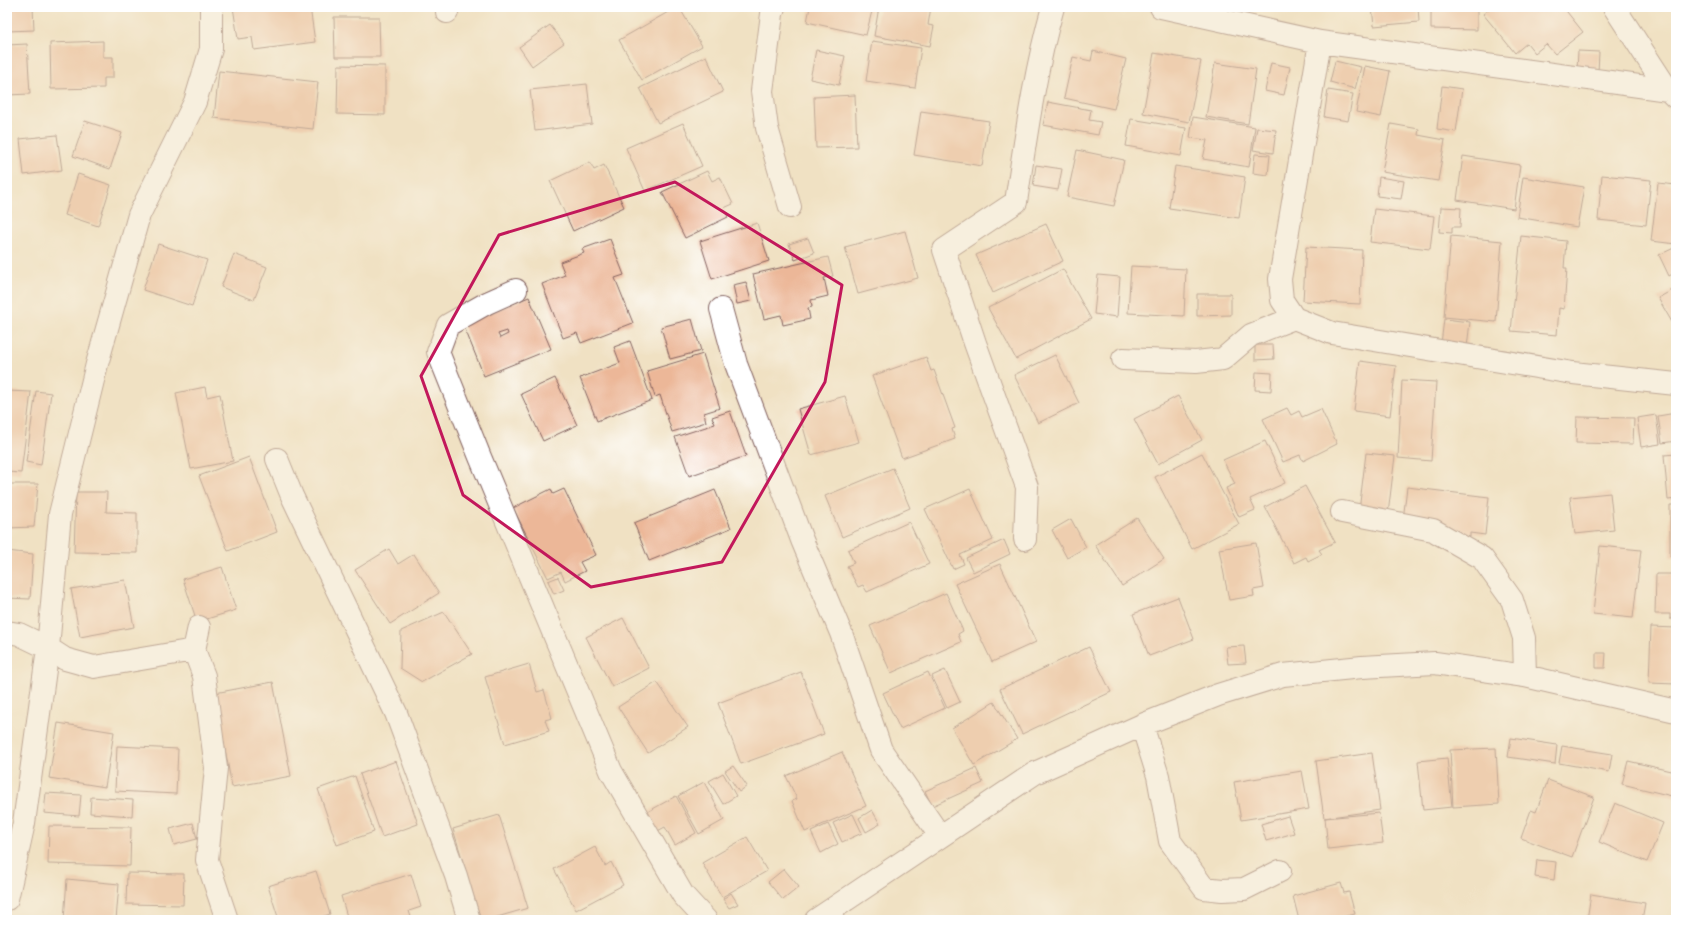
<svg xmlns="http://www.w3.org/2000/svg" width="1683" height="927" viewBox="0 0 1683 927" font-family="'IM FELL Double Pica',serif">
<rect width="100%" height="100%" fill="#fff"/>
<filter id="ink" filterUnits="userSpaceOnUse"><feTurbulence type="fractalNoise" baseFrequency=".025" numOctaves="2"/><feDisplacementMap in="SourceGraphic" scale="8" xChannelSelector="R" yChannelSelector="G"/><feConvolveMatrix kernelMatrix="1 2 1 2 8 2 1 2 1" color-interpolation-filters="sRGB"/></filter>
<filter id="wash" filterUnits="userSpaceOnUse"><feTurbulence type="fractalNoise" baseFrequency=".012" numOctaves="4" result="noise"/><feDisplacementMap in="SourceGraphic" scale="16" xChannelSelector="R" yChannelSelector="G"/><feGaussianBlur stdDeviation="0.9" result="paint"/><feColorMatrix in="noise" values="0 0 0 0 0 0 0 0 0 0 0 0 0 0 0 0 0 1.4 0 .05"/><feComposite in="paint" operator="in"/></filter>
<g filter="url(#wash)">
<rect width="100%" height="100%" fill="#f0e1c3"/>
<g id="blocks">
<!-- building -->
<path fill="#ecb798" fill-rule="evenodd" d="M7 7H33L34 30 7 31Z
M233 7H310L315 42 254 50 252 37 238 39Z
M677 7H679L702 46 642 80 619 40Z
M810 7H873L866 35 807 22Z
M879 7H931L928 25 934 26 930 46 874 36Z
M1314 7H1327L1328 8 1314 9Z
M1372 7H1418L1419 22 1374 26Z
M1431 7H1477V30L1431 29Z
M1491 7H1563L1583 32 1555 54 1546 44 1535 53 1527 43 1515 53 1483 14Z
M334 17H379L380 57H335Z
M550 25 564 43 532 66 519 47Z
M103 41V57H113V78H104V88L51 89 50 43Z
M872 41 921 48 915 88 866 81Z
M27 44 30 94 7 95V45Z
M816 50 845 56 839 85 810 79Z
M1093 51 1126 59 1114 109 1064 98 1073 57 1091 61Z
M1578 51 1599 52 1598 72 1577 71Z
M1154 53 1201 61 1189 122 1143 113Z
M706 56 723 92 658 123 640 88Z
M1335 61 1361 67 1355 89 1330 82Z
M1215 63 1256 69 1248 124 1206 117Z
M1271 63 1290 67 1284 95 1265 91Z
M338 65 385 66V115L337 114Z
M1365 66 1390 71 1381 117 1356 112Z
M219 71 318 82 313 129 214 118Z
M587 84 592 124 535 131 530 90Z
M1442 86 1462 89 1456 132 1437 129Z
M1328 90 1353 94 1348 121 1324 117Z
M855 95 857 147 816 148 814 97Z
M1048 102 1091 110 1089 120 1101 122 1098 135 1043 125Z
M921 111 989 121 982 166 914 155Z
M1193 117 1255 127 1249 167 1203 159 1207 140 1190 138Z
M1131 119 1186 128 1181 156 1126 146Z
M85 121 122 133 110 169 73 156Z
M683 123 702 166 645 191 626 148Z
M1391 124 1419 129 1418 135 1445 140 1438 181 1382 172Z
M1257 128 1276 130 1273 153 1253 150Z
M57 135 62 170 24 175 20 139Z
M1077 150 1124 160 1114 206 1067 197Z
M1255 154 1270 155 1268 175 1253 173Z
M1463 156 1520 165 1514 209 1457 200Z
M590 162 594 170 604 165 624 207 573 231 550 181Z
M1036 165 1062 169 1058 190 1033 186Z
M1175 166 1245 177 1239 218 1169 208Z
M707 171 712 181 720 177 733 204 724 208 728 217 685 238 662 192Z
M78 174 111 185 98 226 65 215Z
M1602 175 1651 180 1646 225 1598 220Z
M1379 177 1404 181 1401 199 1377 196Z
M1523 177 1584 187 1577 227 1517 217Z
M1658 183 1676 185V244L1651 241Z
M1441 207 1461 208 1460 227H1452V233L1439 232Z
M1374 209 1434 216 1430 249 1370 242Z
M757 223 769 261 712 279 700 241Z
M1046 224 1063 261 993 293 976 255Z
M905 231 918 278 858 294 845 247Z
M1451 236 1502 241 1496 322 1444 317Z
M1521 236 1566 241 1564 268H1567L1564 309 1559 308 1557 335 1511 331Z
M808 238 814 253 795 260 789 244Z
M610 239 624 275 615 278 633 323 581 343 577 333 563 338 542 284 565 275 560 262 584 253 582 249Z
M158 244 207 260 192 306 143 290Z
M1306 247 1362 250 1360 304 1303 301Z
M1676 247V272L1669 276 1659 255Z
M234 254 267 267 254 300 221 287Z
M828 257 833 276 824 278 828 296 811 300 812 307 808 308 810 319 783 325 781 315 764 319 753 274Z
M1131 266 1186 269 1184 316 1128 313Z
M1063 269 1091 319 1016 359 988 308Z
M1098 275 1120 277 1117 317 1094 314Z
M746 282 751 301 737 304 733 285Z
M1676 288V329L1658 298Z
M1197 294H1231V315L1197 316Z
M529 297 551 349 484 376 463 324ZM507 331 508 334 500 338 498 334Z
M692 319 701 351 670 359 661 327Z
M1444 319 1470 322 1467 347 1441 344Z
M630 341 652 400 597 421 580 378 620 363 614 347Z
M1255 345H1273L1274 359 1255 360Z
M703 354 720 408 704 413 706 422 672 432 660 395 655 397 647 371Z
M1055 355 1079 403 1038 423 1014 375Z
M926 357 931 371 934 370 955 428 952 429 955 439 902 458 872 376Z
M1360 361 1396 366 1390 416 1354 411Z
M1256 372 1272 373 1271 391 1255 390Z
M555 378 577 425 543 441 521 394Z
M1402 380 1436 382 1431 461 1398 458Z
M205 387 207 397 220 394 233 461 191 469 176 393Z
M7 391 31 392 21 473 7 472Z
M36 391 51 393 41 465 26 462Z
M845 396 859 442 811 455 798 409Z
M1178 396 1202 440 1158 464 1134 419Z
M1287 408 1291 415 1299 411 1302 417 1321 409 1337 444 1303 461 1300 455 1283 462 1263 419Z
M730 411 746 456 689 476 675 437 715 424 712 417Z
M1676 413V441L1662 443 1658 416Z
M1656 415 1660 444 1641 447 1637 418Z
M1577 417 1634 418 1633 444 1576 443Z
M1265 441 1285 483 1250 499 1255 510 1239 517 1226 488 1235 484 1223 460Z
M1202 453 1239 524 1192 549 1155 477Z
M1366 453 1395 456 1388 514 1359 511Z
M1676 454V499L1668 500 1664 455Z
M249 457 277 532 228 551 199 476Z
M893 468 910 508 842 537 825 496Z
M8 484H38L34 527 7 528Z
M1305 486 1335 542 1319 550 1322 554 1308 561 1306 557 1294 563 1265 507Z
M1407 487 1489 497 1485 535 1470 533V537L1446 534 1403 520Z
M551 489 553 494 564 489 596 555 580 562 585 571 565 581 561 572 548 578 513 508Z
M970 489 993 540 960 555 964 564 953 569 925 509Z
M715 490 731 528 649 561 634 523Z
M76 492H107L106 512 137 513V553L74 552Z
M1610 493 1614 530 1575 534 1570 497Z
M1670 505H1676V557H1670Z
M1137 518 1164 559 1122 586 1095 545Z
M1071 519 1086 547 1067 558 1052 530Z
M909 522 929 564 867 592 863 585 858 587 847 566 854 563 848 550Z
M1004 540 1010 554 973 572 966 558Z
M1256 543 1264 588 1253 590 1254 596 1229 600 1219 549Z
M1600 546 1641 550 1633 618 1593 614Z
M389 549 398 564 414 554 439 593 390 624 355 570Z
M7 551 33 554 30 599 7 598Z
M1000 564 1036 642 992 662 955 584Z
M222 567 236 610 197 622 183 579Z
M1656 574H1676V619H1670V614H1655Z
M558 577 564 590 554 594 548 581Z
M125 580 134 627 80 637 71 589Z
M946 593 963 631 958 634 961 642 891 673 870 626Z
M1178 597 1194 639 1149 656 1133 614Z
M444 612 472 654 422 682 400 668 401 631Z
M623 618 649 668 612 687 586 637Z
M1651 627 1676 628V684L1649 683Z
M1244 646 1246 663 1228 664 1226 647Z
M1089 647 1111 692 1022 734 1000 689Z
M1596 653H1606L1605 668H1596Z
M529 664 537 692 544 690 552 718 545 720 549 731 505 744 485 677Z
M945 670 960 702 947 708 932 676Z
M801 672 824 734 741 764 718 703Z
M928 672 945 708 900 729 883 693Z
M273 682 291 776 232 787 215 693Z
M657 682 688 727 648 753 618 707Z
M994 702 1017 739 974 765 952 728Z
M58 723 114 732 105 787 49 778Z
M1511 738 1557 745 1555 764 1508 757Z
M117 746 178 749 176 794 115 791Z
M1562 746 1612 754 1609 772 1559 763Z
M1496 748 1499 804 1453 807 1450 750Z
M842 752 866 806 805 832 792 801 797 799 786 776Z
M1372 753 1380 810 1324 818 1316 761Z
M1447 758 1452 807 1423 810 1418 761Z
M396 761 418 824 382 837 360 774Z
M1628 761 1676 772V797L1622 784Z
M733 766 747 786 739 792 725 771Z
M976 768 983 783 932 806 925 791Z
M1302 771 1309 809 1241 820 1234 782Z
M723 773 736 796 723 804 709 781Z
M355 776 374 832 337 845 318 789Z
M1548 780 1594 797 1572 857 1521 838 1531 810 1536 812Z
M704 782 724 820 699 834 678 796Z
M46 793 81 795 79 816 44 813Z
M676 796 696 833 675 845 665 827 652 834 642 815Z
M91 797 133 800 132 816 90 813Z
M1615 803 1663 823 1647 862 1599 842Z
M872 810 880 824 866 832 859 818Z
M1379 813 1383 843 1328 849 1325 818Z
M853 814 862 833 842 842 833 823Z
M499 815 528 908 487 920H481L453 829Z
M1288 816 1294 833 1266 841 1261 824Z
M193 823 197 839 174 845 170 829Z
M828 824 838 844 821 853 811 832Z
M49 826 131 827 130 866 48 864Z
M747 837 767 871 722 897 702 863Z
M595 847 605 866 611 862 623 885 576 910 554 869Z
M1537 860 1556 862 1554 880 1535 877Z
M784 869 799 887 783 900 768 882Z
M316 871 330 914 312 920H279L268 886Z
M127 873 184 874 183 905 126 904Z
M411 874 421 907 409 911 412 920H348L341 896Z
M67 879 119 884 116 920H64Z
M1341 883 1344 893 1349 892 1355 914 1329 920H1299L1293 896Z
M731 893 738 904 729 908 723 899Z
M1591 894 1645 903 1642 920H1587Z"/>
</g>
</g>
<g filter="url(#ink)">
<use href="#blocks" fill-opacity="0" stroke="#846360" stroke-width="1"/>
<g fill="none" stroke-linecap="round" stroke-linejoin="round">
<!-- minor casing -->
<g stroke="#846360" stroke-width="24">
<path id="minor" d="M774 7 772 14 762 91 767 128 790 207
M1161 7 1320 42 1668 90
M1614 7 1668 90 1675 97
M447 12 448 7
M1320 42 1280 279 1282 300 1294 318 1332 333 1573 373 1676 384
M516 290 487 303 448 325 438 352 480 457 611 771 683 895 706 920
M721 309 736 364 802 540 841 633 881 750 940 836
M1123 359 1196 362 1223 359 1251 335 1294 318
M277 459 292 496 396 713 456 876 469 920
M1342 512 1433 530 1482 558 1512 600 1524 638 1525 676
M1025 539 1027 487 975 343 944 250 1016 202C1026 136 1035 70 1053 7
M199 627 194 650 204 676 216 768 207 860 227 920
M7 632 19 634 48 648 65 659 94 667 194 650
M1142 725 1158 776 1170 841 1204 888 1222 890 1244 889 1280 871
M7 899 24 823 48 648 60 514 97 364 139 215 195 102 211 49V7
M816 920 1035 773 1142 725 1218 695 1283 675 1362 667 1435 663 1525 676 1676 711"/>
</g>
<!-- minor -->
<use href="#minor" stroke="#fff" stroke-width="22"/>
</g>
</g>
<!-- marked area -->
<path d="M0 0H1683V927H0ZM675 182 842 285 825 382 722 562 591 587 463 495 421 376 499 235Z" fill="#f0e1c3" fill-opacity=".55" fill-rule="evenodd"/>
<path fill="none" stroke="#c2185b" stroke-width="3" stroke-linejoin="round" d="M675 182 842 285 825 382 722 562 591 587 463 495 421 376 499 235Z"/>
<!-- margin -->
<rect width="1683" height="927" fill="none" stroke="#fff" stroke-width="24"/>
</svg>
